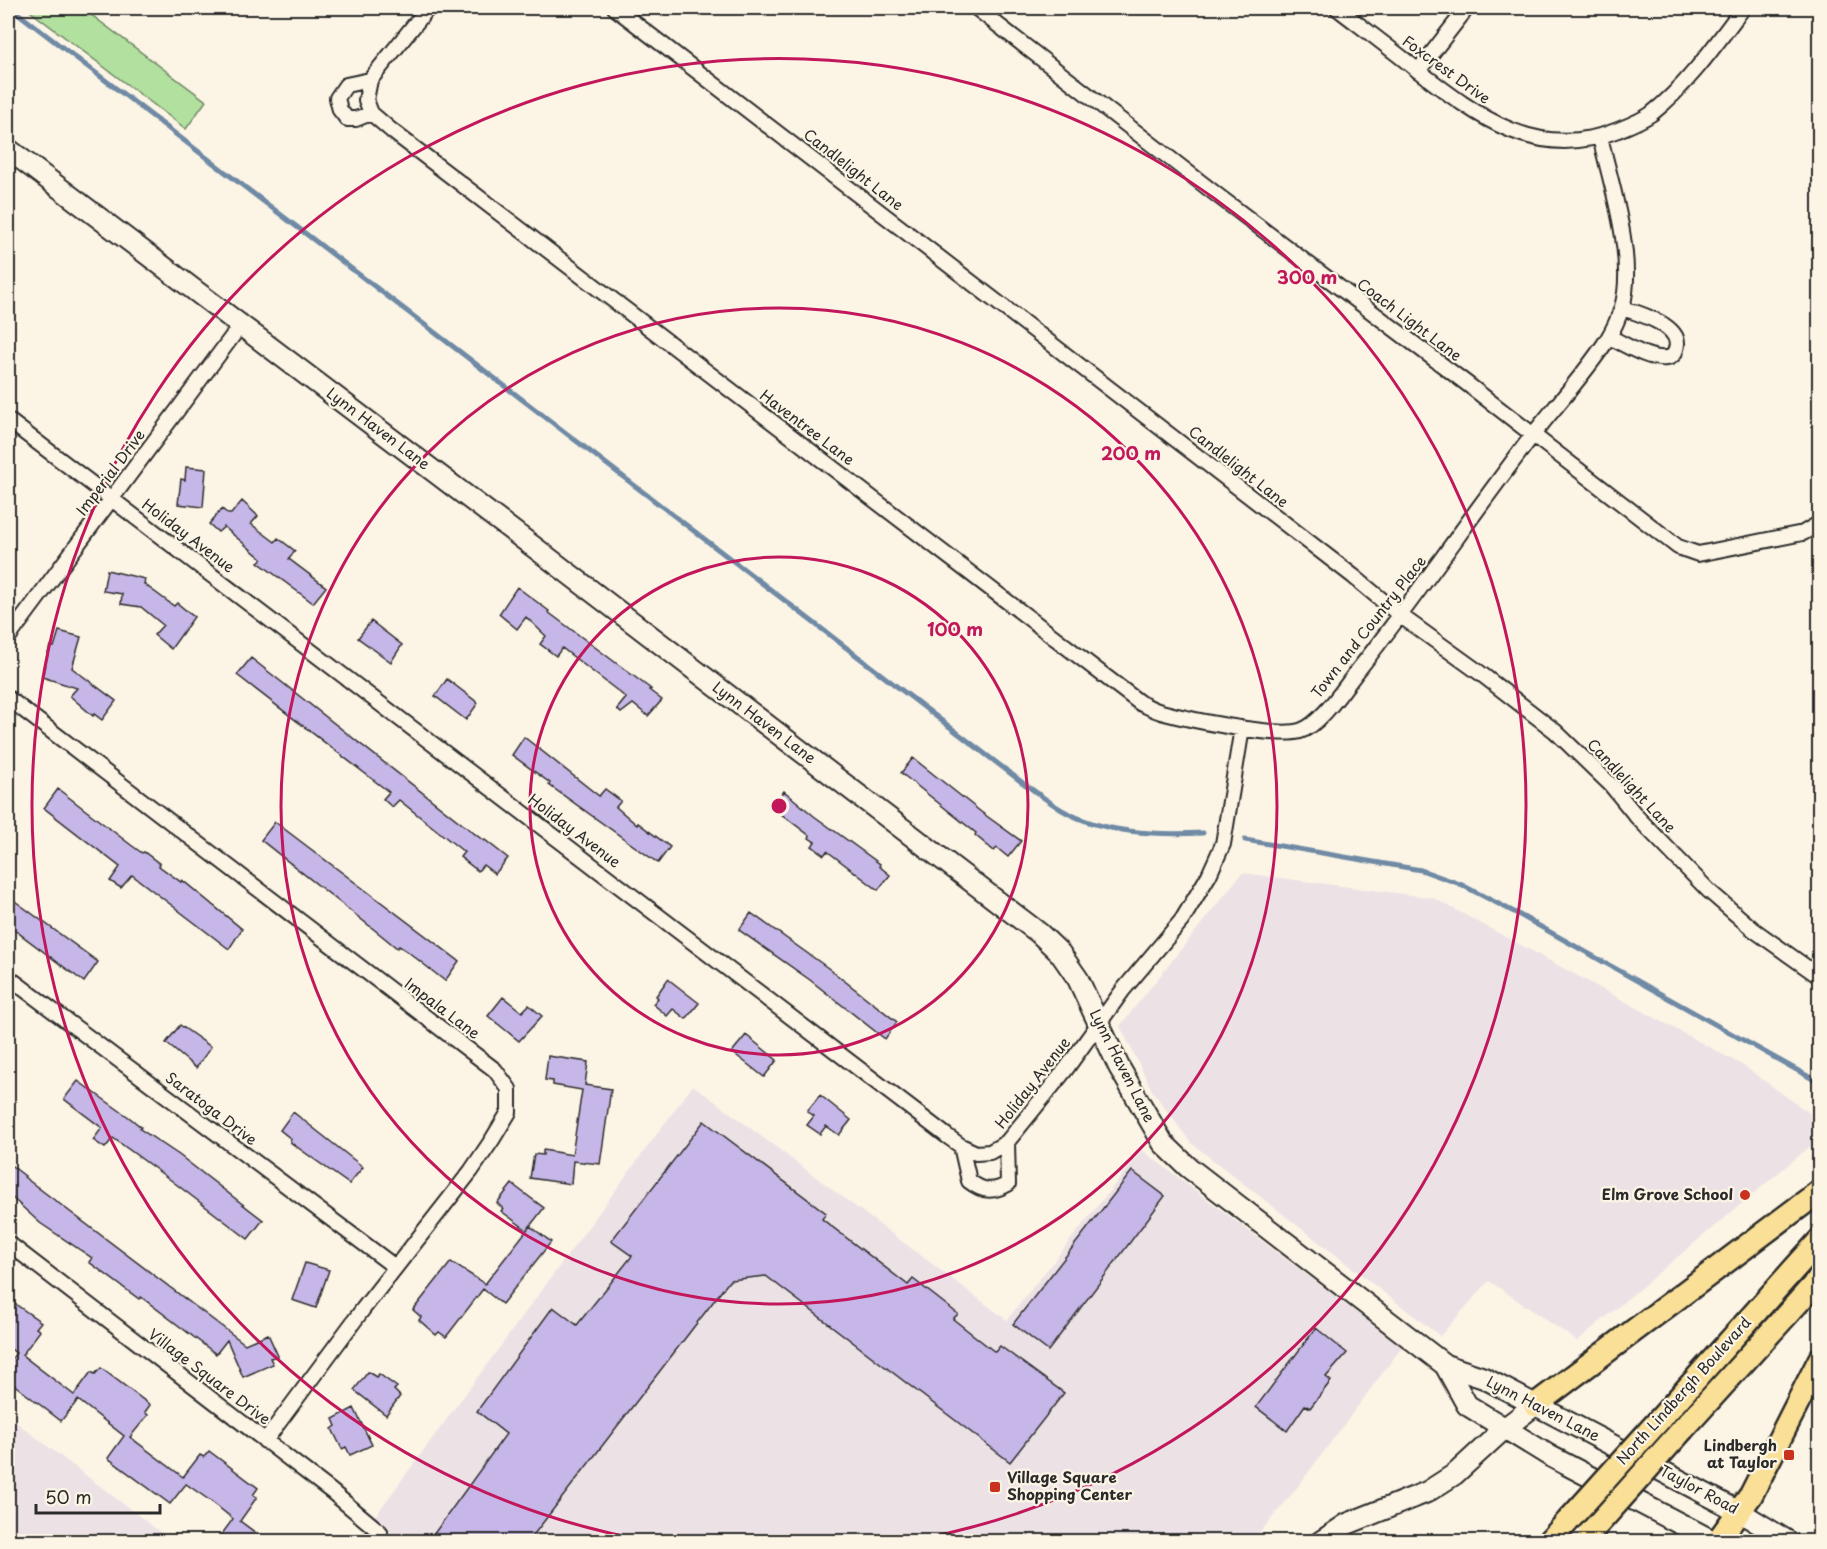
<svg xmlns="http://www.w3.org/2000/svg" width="1827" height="1549" viewBox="0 0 1827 1549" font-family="'Playpen Sans',sans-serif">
<rect width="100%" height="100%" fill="#fcf5e5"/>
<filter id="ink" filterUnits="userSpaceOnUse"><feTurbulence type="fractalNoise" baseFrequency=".0167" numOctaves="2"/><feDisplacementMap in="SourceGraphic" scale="12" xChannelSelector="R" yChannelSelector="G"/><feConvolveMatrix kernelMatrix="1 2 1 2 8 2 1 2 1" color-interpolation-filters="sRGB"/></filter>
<g filter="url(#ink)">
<!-- built -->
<path fill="#ece2e6" d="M1242 873 1434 898 1744 1066 1819 1120V1139L1577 1341 1489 1281 1440 1336 1191 1143 1153 1092 1120 1026Z
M693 1085 1007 1320 1142 1150 1402 1347 1296 1489 1253 1541 356 1542Z
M8 1416 172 1541H8Z"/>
<!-- green -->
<path fill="#b1e09f" stroke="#6e8665" stroke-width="1.5" d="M26 8H82L206 101 186 129Z"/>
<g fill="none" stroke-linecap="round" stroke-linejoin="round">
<!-- stream -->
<path stroke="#6f8aa5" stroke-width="5" d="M11 8 1023 783C1036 792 1049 802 1062 810 1104 834 1156 835 1203 833
M1245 840 1421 870 1460 884 1516 913 1820 1083"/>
</g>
<!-- building -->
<path fill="#c7b7e8" stroke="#2b2b2b" stroke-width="1.5" d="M186 467 206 469 203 507 178 504 181 479 185 480Z
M242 501 258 516 251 524 275 542 278 538 295 551 289 559 326 587 313 603 258 562 262 559 224 527 218 532 209 524 222 509 228 514H231Z
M107 570 145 579 144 584 174 606 177 603 194 617 171 649 154 635 163 625 141 607 121 604 122 594 103 591Z
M517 587 549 611 548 612 651 689 649 690 662 700 648 716 633 704 621 713 617 709 626 698 619 692 562 648 556 656 540 644 546 636 526 617 517 629 499 614Z
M371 621 402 645 391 662 358 638Z
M59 631 81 637 72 668 116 701 102 720 94 714 93 716 70 696 77 688 42 677 50 646 54 647Z
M251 658 484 841 485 840 508 858 495 874 483 865 478 871 460 857 464 852 399 800 392 807 383 799 389 792 237 675Z
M447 679 478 703 466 720 435 696Z
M524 737 599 796 605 789 621 801 616 807 637 825 638 823 670 847 658 863 549 785 550 783 512 755Z
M913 758 981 812 1021 841 1008 857 997 848 994 851 975 835 976 833 901 773Z
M58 789 131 845 142 853 144 852 160 864 159 866 181 882 182 880 242 929 229 949 132 875 121 888 110 881 120 867 44 808Z
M784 791 814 816 880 864 879 866 890 875 878 890 827 851 824 855 812 846 815 842 809 838 810 836 772 807Z
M275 822 459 961 445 981 407 951 399 946 397 948 381 935 261 840Z
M8 896 98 962 84 982 8 925Z
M751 913 828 968 897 1022 885 1039 810 980 739 930Z
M668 979 699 1003 686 1019 673 1009 667 1016 653 1004 658 998 656 996Z
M503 997 522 1012 529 1005 542 1016 519 1041 488 1016Z
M180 1025 211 1047 196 1068 166 1043Z
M746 1035 777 1060 764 1077 732 1052Z
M548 1056 588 1062 585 1085 611 1089 600 1164 573 1161 571 1184 530 1178 534 1154 543 1155V1150L572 1155 582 1090 553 1085V1081L545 1080Z
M78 1081 130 1118 141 1127 140 1129 179 1155 263 1220 248 1239 172 1181 113 1138 105 1148 93 1140 102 1128 64 1099Z
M820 1095 851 1120 839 1135 826 1126 820 1134 807 1125 814 1116 807 1111Z
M293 1112 363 1167 349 1184 290 1142 291 1139 280 1130Z
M704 1121 826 1213 822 1219 908 1285 913 1279 958 1314 953 1319 995 1352 1000 1346 1064 1393 1010 1462 766 1276 730 1280 528 1542H428L506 1434 477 1411 553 1307 577 1325 632 1256 611 1241Z
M8 1163 25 1176 24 1177 245 1344 268 1334 278 1356 270 1358 273 1364 243 1377 227 1340 216 1354 141 1297 139 1299 89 1262 92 1258 40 1223 8 1194Z
M1132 1171 1165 1196 1048 1351 1013 1324Z
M512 1184 544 1208 527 1230 501 1211 503 1209 497 1203Z
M530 1226 551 1242 502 1304 483 1289 446 1337 439 1332 436 1335 419 1320 421 1317 413 1310 451 1262 485 1284Z
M305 1263 329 1270 316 1308 292 1300Z
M8 1299 41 1322 36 1328 40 1331 22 1355 74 1395 91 1372 95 1374 101 1368 150 1405 145 1412 148 1415 130 1437 183 1477 200 1455 204 1457 209 1451 258 1488 253 1495 257 1497 240 1521 268 1542H216L233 1519 212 1502 186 1484 170 1504 108 1458 124 1436 78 1400 61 1421 8 1380V1364L16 1353 8 1347Z
M1316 1328 1347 1353 1326 1377 1331 1381 1310 1408 1305 1405 1287 1431 1256 1407Z
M368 1372 376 1377 379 1374 397 1387 394 1390 400 1396 386 1415 354 1390Z
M354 1408 372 1445 350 1455 346 1447 342 1449 332 1429 336 1426 333 1419Z"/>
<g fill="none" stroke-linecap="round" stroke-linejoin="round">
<!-- street casing -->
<g stroke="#2b2b2b" stroke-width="18">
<path id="street" d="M615 8 1353 576 1401 616 1480 673 1555 731 1611 785 1637 817 1709 891 1754 930 1820 977
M976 8 1221 198 1466 383 1678 547 1698 554 1803 533 1820 523
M1337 8C1363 28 1390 48 1416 69 1477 116 1537 163 1618 130 1628 126 1641 121 1651 114 1686 87 1717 43 1743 8
M1418 71 1467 8
M370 80 346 85 337 98 340 110 347 119H356L371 113
M371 113 392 131 1140 703C1147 706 1154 710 1161 712 1187 719 1276 738 1300 731 1321 725 1345 686 1359 669 1419 593 1473 513 1532 436 1557 404 1585 374 1607 340 1613 330 1619 317 1622 307 1636 261 1611 183 1600 137
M371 113 366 100 370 80 428 8
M1609 337C1625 344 1648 360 1666 358 1671 358 1675 354 1676 349 1684 326 1638 313 1622 308
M8 420 947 1136 961 1146 976 1153 990 1152 1007 1142 1066 1069 1123 990 1182 920 1209 875 1223 844 1242 728
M8 638 240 326
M8 698 495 1070 509 1089V1112L492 1140 471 1171 363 1309 265 1441
M8 977 395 1267
M961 1146 969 1181C982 1191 992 1193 1008 1184L1007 1142
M8 1243 331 1491 380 1532 373 1542"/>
</g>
<!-- secondary casing -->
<g stroke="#2b2b2b" stroke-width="24">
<path id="secondary" d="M8 149 551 560 1039 933 1060 953 1078 979 1119 1067 1163 1143 1188 1167 1445 1365 1484 1378 1740 1512 1789 1542
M1445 1365 1467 1405 1550 1456 1715 1542
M1320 1542 1347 1524 1427 1492 1455 1474 1505 1428 1535 1405"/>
</g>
<!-- primary casing -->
<g stroke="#2b2b2b" stroke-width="27">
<path id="primary" d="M1535 1405 1820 1191
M1660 1419 1820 1240
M1683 1429 1820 1278
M1549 1542 1568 1521
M1717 1542 1751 1495 1820 1359"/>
</g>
<!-- street -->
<use href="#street" stroke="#fcf5e5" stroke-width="14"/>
<!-- secondary -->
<use href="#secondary" stroke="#fcf5e5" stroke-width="20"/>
<!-- primary -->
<use href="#primary" stroke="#fadf96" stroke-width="22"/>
<!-- primary-bridge casing -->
<g stroke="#2b2b2b" stroke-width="27" stroke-linecap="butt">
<path id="primary-bridge" d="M1568 1521 1660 1419
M1590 1533 1683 1429"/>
</g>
<!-- primary-bridge -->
<use href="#primary-bridge" stroke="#fadf96" stroke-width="22"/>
</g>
</g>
<!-- distance rings -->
<g fill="none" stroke="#c2185b" stroke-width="3">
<circle cx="779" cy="806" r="249"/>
<circle cx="779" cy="806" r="498"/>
<path d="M643 1540A747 747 0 1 1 915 1540"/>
</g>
<!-- markers -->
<g fill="#c8321e" stroke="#fcf5e5" stroke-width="2">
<circle cx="1745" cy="1195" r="6"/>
<rect x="1783" y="1449" width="12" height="12" rx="3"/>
<rect x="989" y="1481" width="12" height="12" rx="3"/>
</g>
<g text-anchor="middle" stroke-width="4.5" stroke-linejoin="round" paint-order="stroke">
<!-- street labels -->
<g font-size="15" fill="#2b2b2b" stroke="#fcf5e5">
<text transform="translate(1446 70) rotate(36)" y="5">Foxcrest Drive</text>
<text transform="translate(853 170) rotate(38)" y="5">Candlelight Lane</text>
<text transform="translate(1409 320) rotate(37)" y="5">Coach Light Lane</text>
<text transform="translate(807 428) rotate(37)" y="5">Haventree Lane</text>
<text transform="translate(378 429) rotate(37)" y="5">Lynn Haven Lane</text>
<text transform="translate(1238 467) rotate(38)" y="5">Candlelight Lane</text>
<text transform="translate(111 473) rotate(-53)" y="5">Imperial Drive</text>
<text transform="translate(188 536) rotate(37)" y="5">Holiday Avenue</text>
<text transform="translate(1369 627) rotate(-52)" y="5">Town and Country Place</text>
<text transform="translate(764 723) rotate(37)" y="5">Lynn Haven Lane</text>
<text transform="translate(1631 786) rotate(47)" y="5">Candlelight Lane</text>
<text transform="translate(574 831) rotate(37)" y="5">Holiday Avenue</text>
<text transform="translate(442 1009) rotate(37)" y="5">Impala Lane</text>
<text transform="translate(1122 1066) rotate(63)" y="5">Lynn Haven Lane</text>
<text transform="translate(1033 1083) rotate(-52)" y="5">Holiday Avenue</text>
<text transform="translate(211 1109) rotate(37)" y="5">Saratoga Drive</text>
<text transform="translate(209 1377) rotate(37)" y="5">Village Square Drive</text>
<text transform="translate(1684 1391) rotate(-48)" y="5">North Lindbergh Boulevard</text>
<text transform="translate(1543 1409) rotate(27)" y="5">Lynn Haven Lane</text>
<text transform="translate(1699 1490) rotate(28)" y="5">Taylor Road</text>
</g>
<!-- poi labels -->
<g font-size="15" font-weight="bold" fill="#2b2b2b" stroke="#fcf5e5" text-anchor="end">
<text x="1733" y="1200">Elm Grove School</text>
<text x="1777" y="1451">Lindbergh<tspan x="1777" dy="17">at Taylor</tspan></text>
<text x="1007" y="1483" text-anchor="start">Village Square<tspan x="1007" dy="17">Shopping Center</tspan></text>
</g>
</g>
<circle cx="779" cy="806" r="9" fill="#c2185b" stroke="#fcf5e5" stroke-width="3"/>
<g font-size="18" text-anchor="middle" font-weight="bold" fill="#c2185b" stroke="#fcf5e5" stroke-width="4.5" stroke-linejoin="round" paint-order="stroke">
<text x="1307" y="284">300 m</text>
<text x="1131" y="460">200 m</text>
<text x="955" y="636">100 m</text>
</g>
<!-- margin -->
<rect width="1827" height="1549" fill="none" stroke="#fcf5e5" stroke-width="30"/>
<rect x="15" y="15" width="1797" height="1519" fill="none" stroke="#2b2b2b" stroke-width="2" filter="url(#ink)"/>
<!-- scale -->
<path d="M36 1504v9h124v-9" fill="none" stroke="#2b2b2b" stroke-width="3"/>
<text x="45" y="1504" font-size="18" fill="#2b2b2b" stroke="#fcf5e5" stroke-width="4.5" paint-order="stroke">50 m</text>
</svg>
